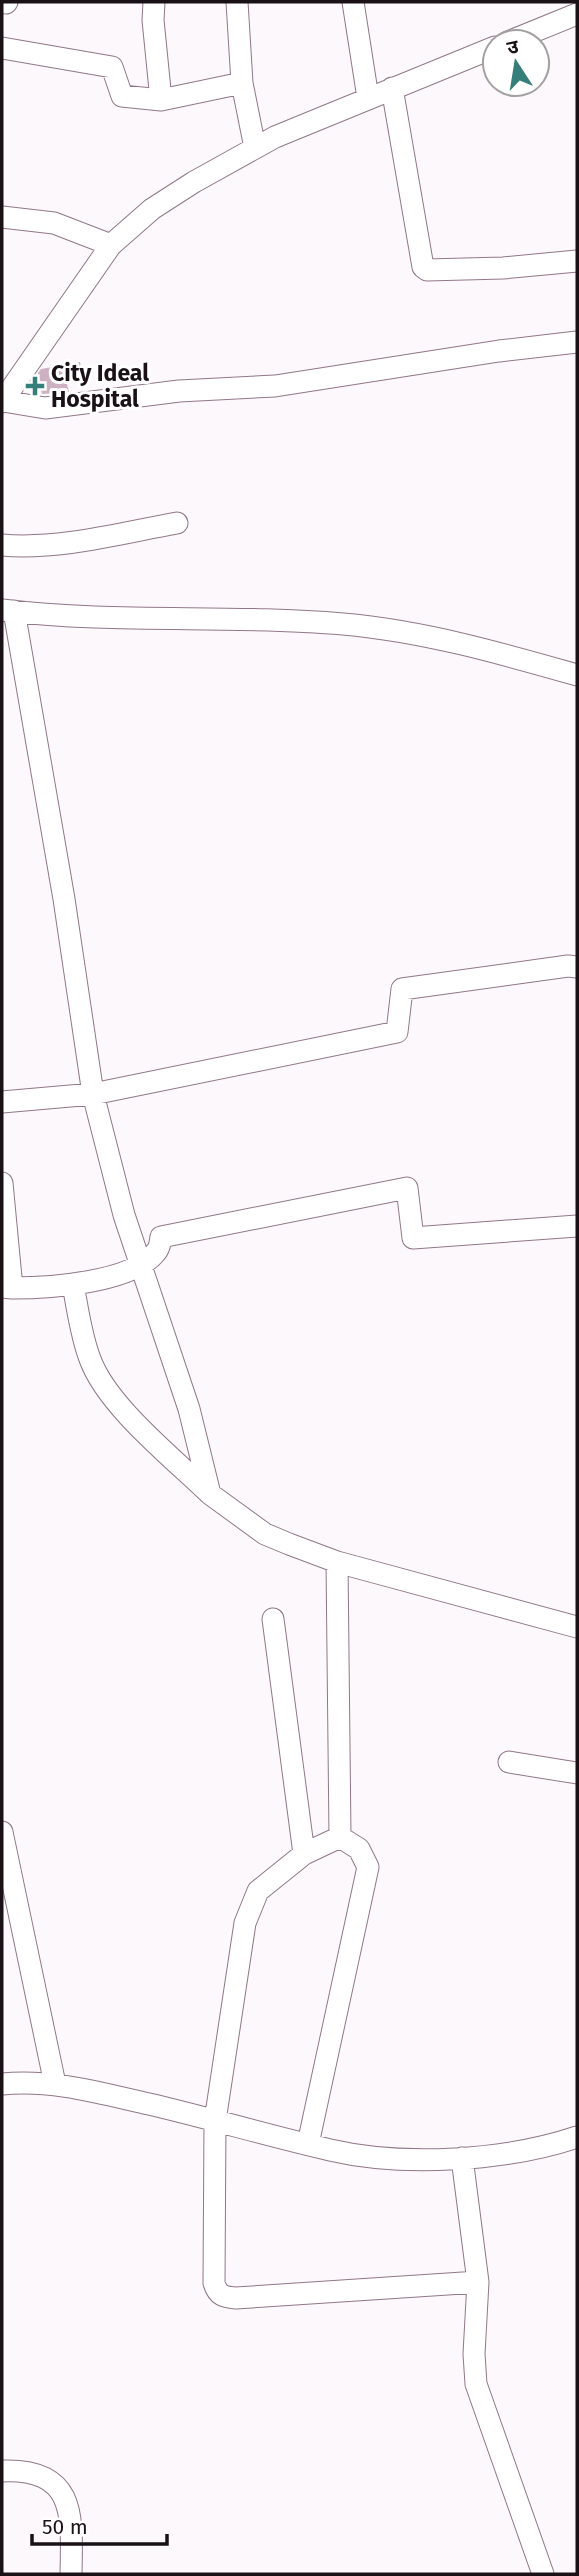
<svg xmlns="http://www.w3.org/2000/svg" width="579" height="2576" viewBox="0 0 579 2576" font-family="'Fira Sans','Noto Sans Devanagari',sans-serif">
<rect width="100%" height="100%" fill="#fdf8fb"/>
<!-- building -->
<path fill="#cdb1c3" d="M80 362 84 381 67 384 69 392 42 394 38 373 41 369Z"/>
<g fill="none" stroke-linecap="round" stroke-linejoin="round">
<!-- minor casing -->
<g stroke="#917788" stroke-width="23">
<path id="minor" d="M237 2 242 83 255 148
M353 2 368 98
M6 3 7 2
M508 42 577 14
M2 48 112 67 122 96 161 100 153 20 154 2
M392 88 423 267 427 270 503 268 577 261
M161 100 242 83
M2 217 54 223 111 245
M3 401 45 408 179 391 275 386 499 351 577 342
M2 402 111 245 152 209 194 182 275 137 495 47
M2 545C60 550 121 533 177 523
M2 610C115 624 230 614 343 624 423 631 500 653 577 675
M14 611 64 899 93 1094 124 1215 189 1409 210 1494 265 1534 289 1544 337 1562 577 1627
M2 1102 93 1094 397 1032 402 989 568 966 577 967
M2 1183 12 1288 2 1287
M73 1285C78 1310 81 1336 90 1359 107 1406 173 1458 209 1493
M12 1288C48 1288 132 1283 156 1252 160 1248 160 1242 161 1237L407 1188 413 1238 577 1226
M337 1562 340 1837
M273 1619 304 1854
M509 1762 577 1773
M2 1832 55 2084
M340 1837 304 1854 258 1891 245 1923 215 2121 214 2283C218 2296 224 2297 236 2298L478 2282
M2 2084C52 2079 100 2093 149 2104 209 2118 269 2136 330 2150 403 2167 506 2161 577 2137
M308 2144 368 1867 359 1849 340 1837
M462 2158 478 2282 474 2354 476 2384 543 2574
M2 2471C77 2468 72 2517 71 2574"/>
</g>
<!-- minor -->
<use href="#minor" stroke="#fff" stroke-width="21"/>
</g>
<!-- markers -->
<path fill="#367e79" stroke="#fff" stroke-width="2.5" d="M31.5 375.5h7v7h7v7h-7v7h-7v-7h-7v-7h7z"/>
<g text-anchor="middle" stroke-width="6" stroke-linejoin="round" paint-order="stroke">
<!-- poi labels -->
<g font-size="23" font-weight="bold" fill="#1a1117" stroke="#fff" text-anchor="start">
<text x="51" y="381">City Ideal<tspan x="51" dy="26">Hospital</tspan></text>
</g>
</g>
<!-- border -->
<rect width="579" height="2576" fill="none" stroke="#1a1117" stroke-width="7"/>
<!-- north arrow -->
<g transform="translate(516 63) rotate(348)"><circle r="33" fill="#ffffff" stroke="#a3a0a2" stroke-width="2"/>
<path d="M0-5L12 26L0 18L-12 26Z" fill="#367e79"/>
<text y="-10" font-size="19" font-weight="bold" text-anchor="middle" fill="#1a1117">उ</text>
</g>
<!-- scale -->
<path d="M32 2534v10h135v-10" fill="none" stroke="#1a1117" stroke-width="3.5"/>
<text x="42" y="2534" font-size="21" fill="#1a1117" stroke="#ffffff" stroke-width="5" paint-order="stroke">50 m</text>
</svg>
